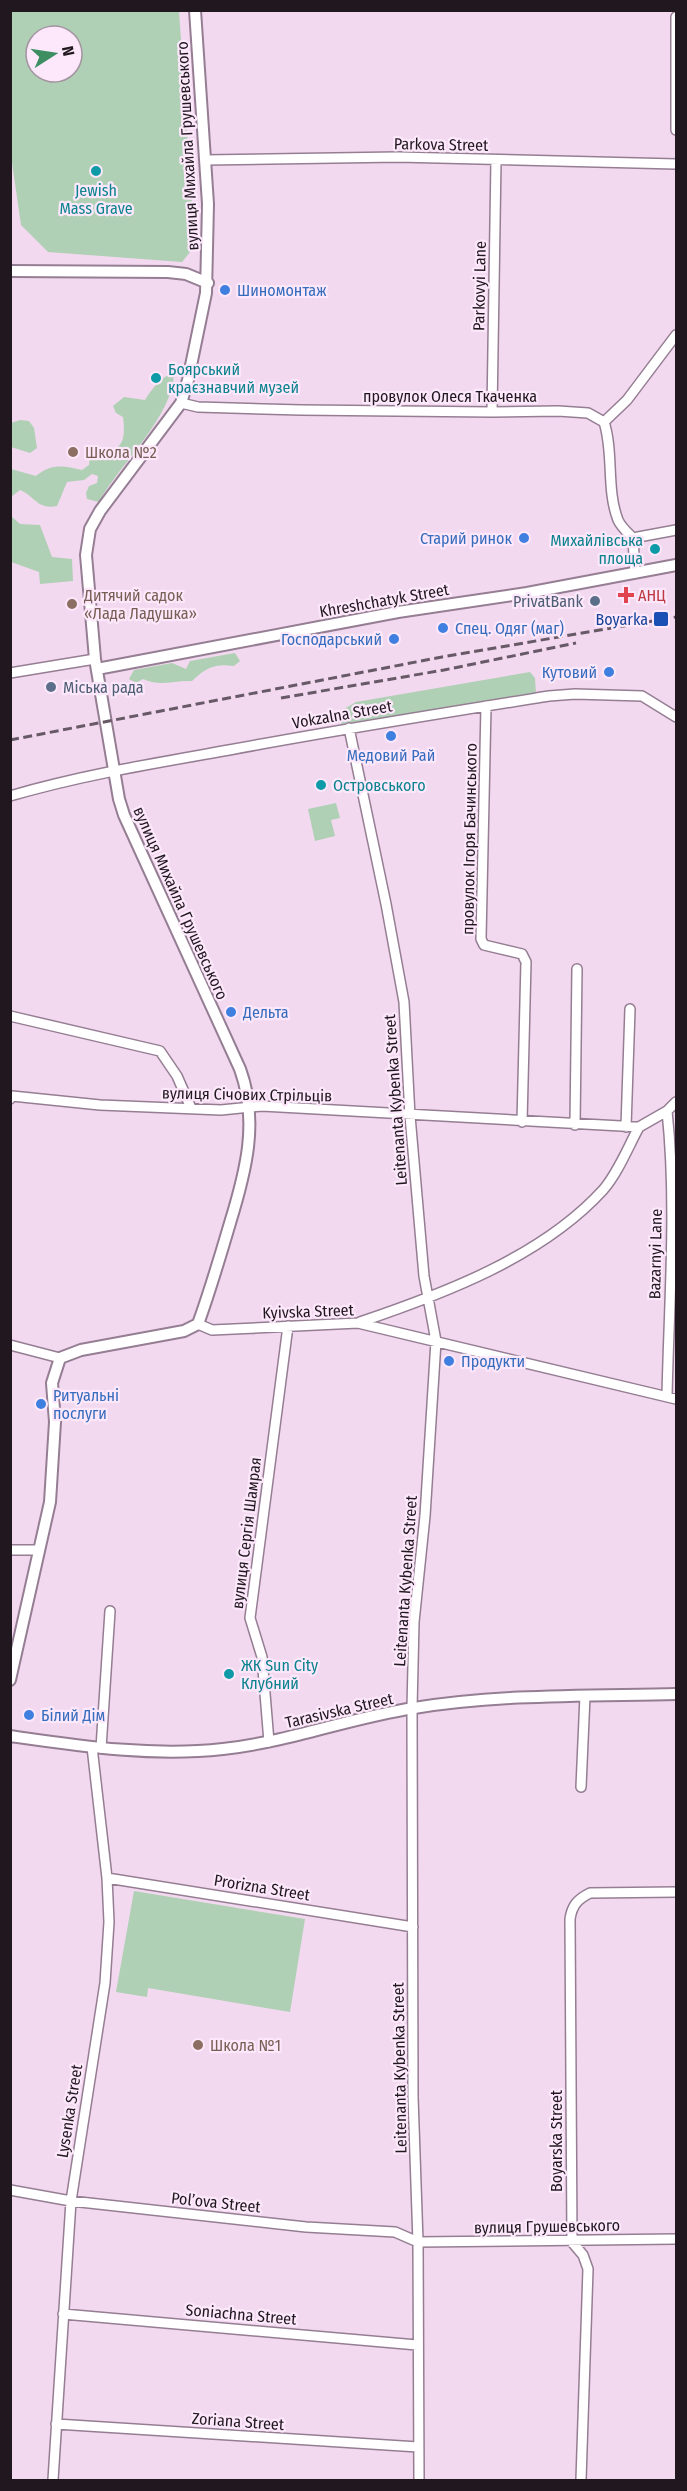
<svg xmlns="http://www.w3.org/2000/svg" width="687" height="2491" viewBox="0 0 687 2491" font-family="'Fira Sans Condensed',sans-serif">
<rect width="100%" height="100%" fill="#f2d9f0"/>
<!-- green -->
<path fill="#afd0b4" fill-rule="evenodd" d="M10 11H179L195 246 182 262 48 252 21 225 10 149ZM36 36H72V72H36Z
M174 373C173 417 120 463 99 502L87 499 86 493 89 486 97 483 98 476 92 474 84 480 67 482 57 506C37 510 35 496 20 490L11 497V469L36 476C52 463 64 466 82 470L89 465 90 457C118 450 127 449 123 417L116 413 113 406 124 397 145 400C152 389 161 376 174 373Z
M20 420 29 421 34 428 37 448 30 453 11 447V423Z
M11 516 20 524 40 525 52 557 72 559 73 581 40 584 39 572 11 562Z
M235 653 240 661 234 666C215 663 205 668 192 681 175 680 159 687 143 679L136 683 129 679 134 670 172 663 186 669 190 661Z
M530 672 535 678 536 694 341 724 339 712 356 702Z
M336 803 340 818 331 820 335 836 315 841 308 809Z
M134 1891 305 1919 290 2012 148 1988 147 1997 116 1992Z"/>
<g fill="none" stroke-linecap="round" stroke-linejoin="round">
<!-- minor casing -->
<g stroke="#957e93" stroke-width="12">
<path id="minor" d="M676 17V130
M205 160 398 157 676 164
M181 403 198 407 301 410 492 412 558 411 588 413 604 422
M492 412 496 160
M604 422C614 453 606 489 618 520 621 527 628 533 633 538
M604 422 627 400 676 335
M635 573 633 538 676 530
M10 673 95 659
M486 706 481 939 484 945 522 954 526 962 522 1122
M349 728 386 904 404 1002 410 1116 424 1276 436 1341 425 1516 414 1622 412 1708 413 2097 418 2242 419 2480
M10 796C82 775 156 763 229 750 336 730 443 713 549 696L575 694 642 696 676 717
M10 1016 160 1051 177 1076 191 1108
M10 1099 12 1096 100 1105 221 1110 262 1106 639 1127 667 1111 676 1102
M667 1111C677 1205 669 1302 667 1396
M575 1125 577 969
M626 1127 630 1009
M360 1322C443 1294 542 1257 603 1190 618 1173 628 1147 639 1127
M198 1324 212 1330 358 1323 676 1399
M10 1345 60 1358
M10 1550H39
M269 1742 262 1657 250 1618 288 1326
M101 1748 110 1611
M581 1787 585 1696
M107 1878 413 1927
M10 2190 71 2201 306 2227 395 2232 418 2242 676 2239
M63 2314 417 2345
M56 2424 418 2447
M53 2480 71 2201 105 1983 109 1922 107 1878 92 1747
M581 2480 588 2269 583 2255 572 2242 570 1919C572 1905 578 1899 590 1893L676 1892"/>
</g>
<!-- tertiary casing -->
<g stroke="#957e93" stroke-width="14">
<path id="tertiary" d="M10 271 168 272 186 274 208 283
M97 669 398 612 527 593 676 565
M10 1680 50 1502 55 1422 52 1383 60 1358 81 1350 184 1331 198 1324C210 1291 220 1257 230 1223 246 1171 259 1121 240 1069L124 815 119 799 95 659 86 555 90 529 100 511 181 403 188 380 206 293 208 204 195 10
M10 1736C80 1746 152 1757 223 1749 288 1742 349 1718 414 1708 500 1694 589 1696 676 1694"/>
</g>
<!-- minor -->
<use href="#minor" stroke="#fff" stroke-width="9"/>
<!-- tertiary -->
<use href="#tertiary" stroke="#fff" stroke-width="10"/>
<!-- rail -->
<path stroke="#675966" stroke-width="3" stroke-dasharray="9 4.5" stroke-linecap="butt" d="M281 698 444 670 576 643
M10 740 442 657 676 617"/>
</g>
<!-- markers -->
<g fill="#0f9aa8" stroke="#fce8fa" stroke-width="2">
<circle cx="96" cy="171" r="6"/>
<circle cx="156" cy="378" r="6"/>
<circle cx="655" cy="549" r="6"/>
<circle cx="321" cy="785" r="6"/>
<circle cx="229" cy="1674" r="6"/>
</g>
<g fill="#3f7fe0" stroke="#fce8fa" stroke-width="2">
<circle cx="225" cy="290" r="6"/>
<circle cx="524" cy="538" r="6"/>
<circle cx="443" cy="628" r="6"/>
<circle cx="394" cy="639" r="6"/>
<circle cx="609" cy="672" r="6"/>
<circle cx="391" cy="736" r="6"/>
<circle cx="231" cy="1012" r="6"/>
<circle cx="449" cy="1361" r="6"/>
<circle cx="41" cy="1404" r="6"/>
<circle cx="29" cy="1715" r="6"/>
</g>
<g fill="#8d6e63" stroke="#fce8fa" stroke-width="2">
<circle cx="73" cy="452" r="6"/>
<circle cx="72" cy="604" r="6"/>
<circle cx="198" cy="2045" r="6"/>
</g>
<path fill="#e0444e" stroke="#fce8fa" stroke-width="2" d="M623 586h6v6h6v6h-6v6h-6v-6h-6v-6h6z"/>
<g fill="#5c6f8a" stroke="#fce8fa" stroke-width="2">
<circle cx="595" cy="601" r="6"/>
<circle cx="51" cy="687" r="6"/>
</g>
<rect fill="#1a4fb4" stroke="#fce8fa" stroke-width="2" x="653" y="611" width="16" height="16" rx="3"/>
<g text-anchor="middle" stroke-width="4.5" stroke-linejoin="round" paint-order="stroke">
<!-- street labels -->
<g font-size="16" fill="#20171f" stroke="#fce8fa">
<text transform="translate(441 144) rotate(1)" y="6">Parkova Street</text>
<text transform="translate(187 146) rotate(-93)" y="6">вулиця Михайла Грушевського</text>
<text transform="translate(479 286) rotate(-89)" y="6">Parkovyi Lane</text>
<text x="450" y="402">провулок Олеся Ткаченка</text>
<text transform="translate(384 600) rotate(-10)" y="6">Khreshchatyk Street</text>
<text transform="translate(342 714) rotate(-10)" y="6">Vokzalna Street</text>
<text transform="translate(469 839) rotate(-89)" y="6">провулок Ігоря Бачинського</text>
<text transform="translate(181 903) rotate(66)" y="6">вулиця Михайла Грушевського</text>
<text transform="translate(247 1094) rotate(1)" y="6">вулиця Січових Стрільців</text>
<text transform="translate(395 1100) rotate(-94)" y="6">Leitenanta Kybenka Street</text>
<text transform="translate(655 1254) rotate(-89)" y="6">Bazarnyi Lane</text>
<text transform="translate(308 1311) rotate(-2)" y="6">Kyivska Street</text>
<text transform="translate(246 1533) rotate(-83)" y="6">вулиця Сергія Шамрая</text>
<text transform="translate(405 1581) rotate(-86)" y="6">Leitenanta Kybenka Street</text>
<text transform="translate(339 1710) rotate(-13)" y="6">Tarasivska Street</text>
<text transform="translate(262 1887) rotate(9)" y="6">Prorizna Street</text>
<text transform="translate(399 2068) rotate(-91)" y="6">Leitenanta Kybenka Street</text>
<text transform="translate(69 2111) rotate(-81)" y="6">Lysenka Street</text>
<text transform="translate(556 2141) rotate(-90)" y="6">Boyarska Street</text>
<text transform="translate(216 2202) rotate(6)" y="6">Pol’ova Street</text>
<text transform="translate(547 2226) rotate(-1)" y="6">вулиця Грушевського</text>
<text transform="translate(241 2314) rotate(5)" y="6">Soniachna Street</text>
<text transform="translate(238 2421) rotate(4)" y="6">Zoriana Street</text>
</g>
<!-- culture labels -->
<g font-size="16" fill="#0d838f" stroke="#fce8fa" text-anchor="start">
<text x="96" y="196" text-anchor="middle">Jewish<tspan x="96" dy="18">Mass Grave</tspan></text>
<text x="168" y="375">Боярський<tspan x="168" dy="18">краєзнавчий музей</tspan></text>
<text x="643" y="546" text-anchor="end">Михайлівська<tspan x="643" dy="18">площа</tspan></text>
<text x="333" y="791">Островського</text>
<text x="241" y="1671">ЖК Sun City<tspan x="241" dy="18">Клубний</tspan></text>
</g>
<!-- shop labels -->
<g font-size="16" fill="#366cbe" stroke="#fce8fa" text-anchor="start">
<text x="237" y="296">Шиномонтаж</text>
<text x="512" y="544" text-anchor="end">Старий ринок</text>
<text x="455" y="634">Спец. Одяг (маг)</text>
<text x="382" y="645" text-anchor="end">Господарський</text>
<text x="597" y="678" text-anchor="end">Кутовий</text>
<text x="391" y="761" text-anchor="middle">Медовий Рай</text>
<text x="243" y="1018">Дельта</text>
<text x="461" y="1367">Продукти</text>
<text x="53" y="1401">Ритуальні<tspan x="53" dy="18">послуги</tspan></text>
<text x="41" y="1721">Білий Дім</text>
</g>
<!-- education labels -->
<g font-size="16" fill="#785e54" stroke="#fce8fa" text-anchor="start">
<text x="85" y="458">Школа №2</text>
<text x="84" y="601">Дитячий садок<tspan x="84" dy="18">«Лада Ладушка»</tspan></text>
<text x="210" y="2051">Школа №1</text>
</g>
<!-- health labels -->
<g font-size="16" fill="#be3a42" stroke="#fce8fa" text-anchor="start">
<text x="638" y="601">АНЦ</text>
</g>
<!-- service labels -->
<g font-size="16" fill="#4e5e75" stroke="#fce8fa" text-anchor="end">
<text x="583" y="607">PrivatBank</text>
<text x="63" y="693" text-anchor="start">Міська рада</text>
</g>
<!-- transit labels -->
<g font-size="16" fill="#164399" stroke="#fce8fa" text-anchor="end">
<text x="648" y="625">Boyarka</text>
</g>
</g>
<!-- border -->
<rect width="687" height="2491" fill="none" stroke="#20171f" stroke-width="24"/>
<!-- north arrow -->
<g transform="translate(54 54) rotate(78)"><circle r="28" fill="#fce8fa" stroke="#a494a2" stroke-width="1.5"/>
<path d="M0-4.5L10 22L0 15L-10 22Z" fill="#3d8f61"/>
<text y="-9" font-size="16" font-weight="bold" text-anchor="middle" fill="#20171f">N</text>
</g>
</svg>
